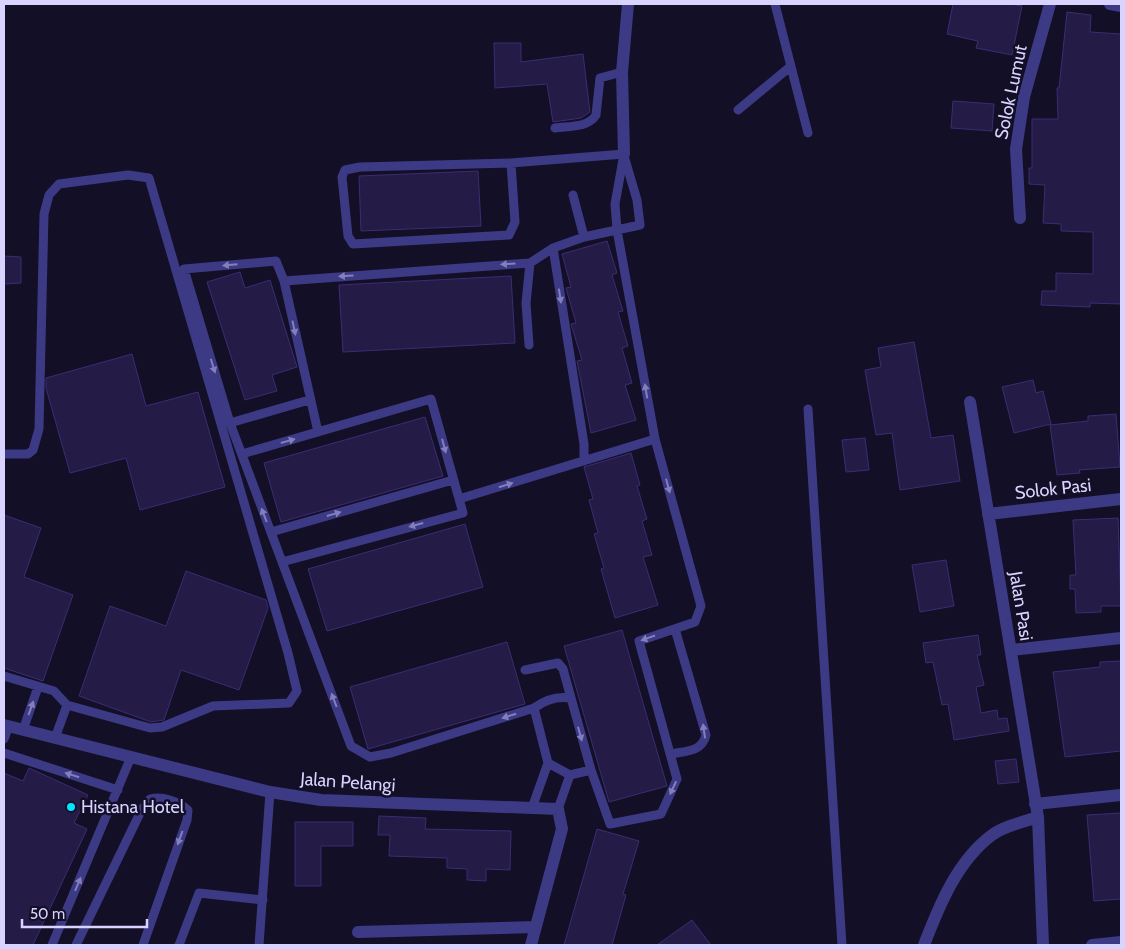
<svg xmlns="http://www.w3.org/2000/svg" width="1125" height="949" viewBox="0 0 1125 949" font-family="Cabin,sans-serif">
<rect width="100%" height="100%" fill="#130f26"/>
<!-- building -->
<path fill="#241b47" stroke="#3b2d73" d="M953 4H1011L1022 6 1012 55 976 48 978 41 947 34Z
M1067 12 1091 15 1090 32 1121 34V304L1090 303V307L1041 305 1042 291H1056V273L1093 274V232L1061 231V224L1043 223 1045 185 1029 184V168H1032V119H1058L1057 88H1059Z
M494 43H521V62L583 54 590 112 581 118 553 122 547 84 495 88Z
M953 101 994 104 992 131 951 128Z
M478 171 481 226 361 231 359 176Z
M607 241 617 273 612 275 623 311 618 312 628 346 622 348 632 383 625 385 636 420 591 433 577 361 582 360 571 324 576 323 566 288 571 287 562 254Z
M4 256 21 257V283L4 284Z
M240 272 245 288 270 280 297 367 272 375 277 391 245 400 207 282Z
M511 276 515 343 343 352 339 285Z
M914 342 931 438 953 435 960 481 900 490 892 433 876 435 865 370 881 367 878 348Z
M132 354 146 406 198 392 225 487 140 510 126 458 70 473 46 388V378Z
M1033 380 1036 393 1043 391 1051 424 1014 433 1002 387Z
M1116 414 1120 467 1079 470 1080 473 1057 475 1050 425 1088 421V416Z
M425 417 443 476 281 522 264 463Z
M865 438 869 470 846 472 842 440Z
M631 453 640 485 637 486 647 519 642 521 652 555 643 557 658 605 615 618 601 569 604 568 594 534 598 533 589 500 593 499 584 467Z
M4 515 41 528 24 577 73 595 43 681 4 668Z
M1118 518 1121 606H1101V612L1076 613 1075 589H1070V575H1076L1073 520Z
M465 524 483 587 327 631 308 569Z
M946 560 954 606 920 612 912 565Z
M186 571 266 600 268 608 239 690 181 670 164 720 151 722 79 696 110 606 166 626Z
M622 630 667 786 609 802 564 646Z
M978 635 981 655H977L984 685 976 687 981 713 997 710 998 719 1007 718 1009 731 954 740 948 704 942 705 933 662 926 663 923 643Z
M507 642 525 704 368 749 350 687Z
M1121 661V751L1065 757 1053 672 1100 667V662Z
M1016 759 1019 782 998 784 995 761Z
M29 768 88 795 74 823 87 829 33 945H4V773L23 781Z
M1121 813V899L1094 901 1087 815Z
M379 816 426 818 425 829 511 831 510 870 486 869V881L467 880V869L447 868V858L389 856 390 835H378Z
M295 822H353V846H321V886H295Z
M597 829 639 841 623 894 626 895 612 945H564Z
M692 920 711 945H657Z"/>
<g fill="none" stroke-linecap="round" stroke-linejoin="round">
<!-- service -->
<path stroke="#3d3a85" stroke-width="9" d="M775 4 808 133
M738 110 791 66
M555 128C569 126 588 128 596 115L600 78 622 72
M511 163 515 222 509 235 353 244 348 236 342 177 345 170 360 167 511 163 624 154
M573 195 584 237
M553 248 584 444V461
M284 281 530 263 553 248 584 237 640 225 637 200 624 156
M529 345 526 303 530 263
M808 409 842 945
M230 423 309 400
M318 432 284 281 276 261 184 269 230 423 351 746 370 757 391 753 534 708 548 763 532 808
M4 454H28L33 450 39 429 44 214 49 195 59 184 128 175 149 178 288 653 297 691 289 703 213 706 162 727 150 728 67 705 54 691 4 676
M242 454 431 399 463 513 282 562
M459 499 655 439
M271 532 453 480
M525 670 558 663 563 669 591 770
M534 708C545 700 557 696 570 698
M23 730 38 687
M55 738 67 705
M4 739 9 726
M4 753 118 790
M670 754C686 751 702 752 706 735L675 629
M548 763 570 775 591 770 610 824 661 814 677 779 639 641 695 622 701 606 655 439 617 230 615 204 624 154
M558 809 570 775
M52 945 131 757
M76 945 142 809 150 799C162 796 178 801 188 810L187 820 143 945
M179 945 199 893 263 900
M259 945 270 792"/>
<!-- minor -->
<path stroke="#3d3a85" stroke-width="12" d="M1110 4 1121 6
M624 154 622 72 628 4
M1020 218 1016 149 1024 97 1050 4
M970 402 1038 817 1043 945
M988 514 1121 499
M1011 650 1121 638
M4 725 270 792 321 800 558 809 562 829 531 945
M1035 804 1121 795
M358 932 536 927
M924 945C939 906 957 861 992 835 1004 826 1023 822 1038 817
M1092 945 1121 942"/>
</g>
<!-- one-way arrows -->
<defs><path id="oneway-solid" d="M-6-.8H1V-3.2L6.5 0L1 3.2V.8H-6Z" transform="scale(1.25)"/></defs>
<g fill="#837fbc">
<use href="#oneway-solid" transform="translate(508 264) rotate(176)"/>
<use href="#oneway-solid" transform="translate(230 265) rotate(175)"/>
<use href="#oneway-solid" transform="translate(346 276) rotate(176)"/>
<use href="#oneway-solid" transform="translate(560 296) rotate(81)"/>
<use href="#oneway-solid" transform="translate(294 328) rotate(78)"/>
<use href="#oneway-solid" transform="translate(213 366) rotate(73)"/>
<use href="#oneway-solid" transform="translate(646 391) rotate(-100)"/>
<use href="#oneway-solid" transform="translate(288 441) rotate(-16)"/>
<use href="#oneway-solid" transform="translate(444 446) rotate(75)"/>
<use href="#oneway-solid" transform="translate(506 485) rotate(-17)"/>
<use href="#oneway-solid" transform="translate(668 486) rotate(75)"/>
<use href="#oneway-solid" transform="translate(334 514) rotate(-16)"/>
<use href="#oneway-solid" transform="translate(264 515) rotate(-111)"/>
<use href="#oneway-solid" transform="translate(416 525) rotate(165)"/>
<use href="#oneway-solid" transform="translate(648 638) rotate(161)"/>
<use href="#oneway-solid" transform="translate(334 700) rotate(-111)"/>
<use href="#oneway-solid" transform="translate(31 708) rotate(-70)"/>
<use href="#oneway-solid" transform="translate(509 716) rotate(162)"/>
<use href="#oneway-solid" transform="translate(704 731) rotate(-98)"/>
<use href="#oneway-solid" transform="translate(580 734) rotate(74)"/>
<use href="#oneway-solid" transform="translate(72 775) rotate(-162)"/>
<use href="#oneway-solid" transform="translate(673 788) rotate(115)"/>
<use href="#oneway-solid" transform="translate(180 838) rotate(110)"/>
<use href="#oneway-solid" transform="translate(78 884) rotate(-67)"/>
</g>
<!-- markers -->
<circle fill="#00e5ff" stroke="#130f26" stroke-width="2" cx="71" cy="807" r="5"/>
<g text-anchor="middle" stroke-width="5" stroke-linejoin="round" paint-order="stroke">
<!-- street labels -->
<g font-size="18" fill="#d9d4ff" stroke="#130f26">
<text transform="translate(1011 92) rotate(-78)" y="6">Solok Lumut</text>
<text transform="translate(1053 489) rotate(-6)" y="6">Solok Pasi</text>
<text transform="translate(1021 606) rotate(81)" y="6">Jalan Pasi</text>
<text transform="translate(348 782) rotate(4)" y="6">Jalan Pelangi</text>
</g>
<!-- poi labels -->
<g font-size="18" fill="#d9d4ff" stroke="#130f26" text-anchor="start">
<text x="81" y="813">Histana Hotel</text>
</g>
</g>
<!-- border -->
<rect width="1125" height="949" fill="none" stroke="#d9d4ff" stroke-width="10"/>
<!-- scale -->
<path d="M22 919v8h125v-8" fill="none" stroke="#d9d4ff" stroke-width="2.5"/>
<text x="30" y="919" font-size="15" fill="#d9d4ff" stroke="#130f26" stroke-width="4" paint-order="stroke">50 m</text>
</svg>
